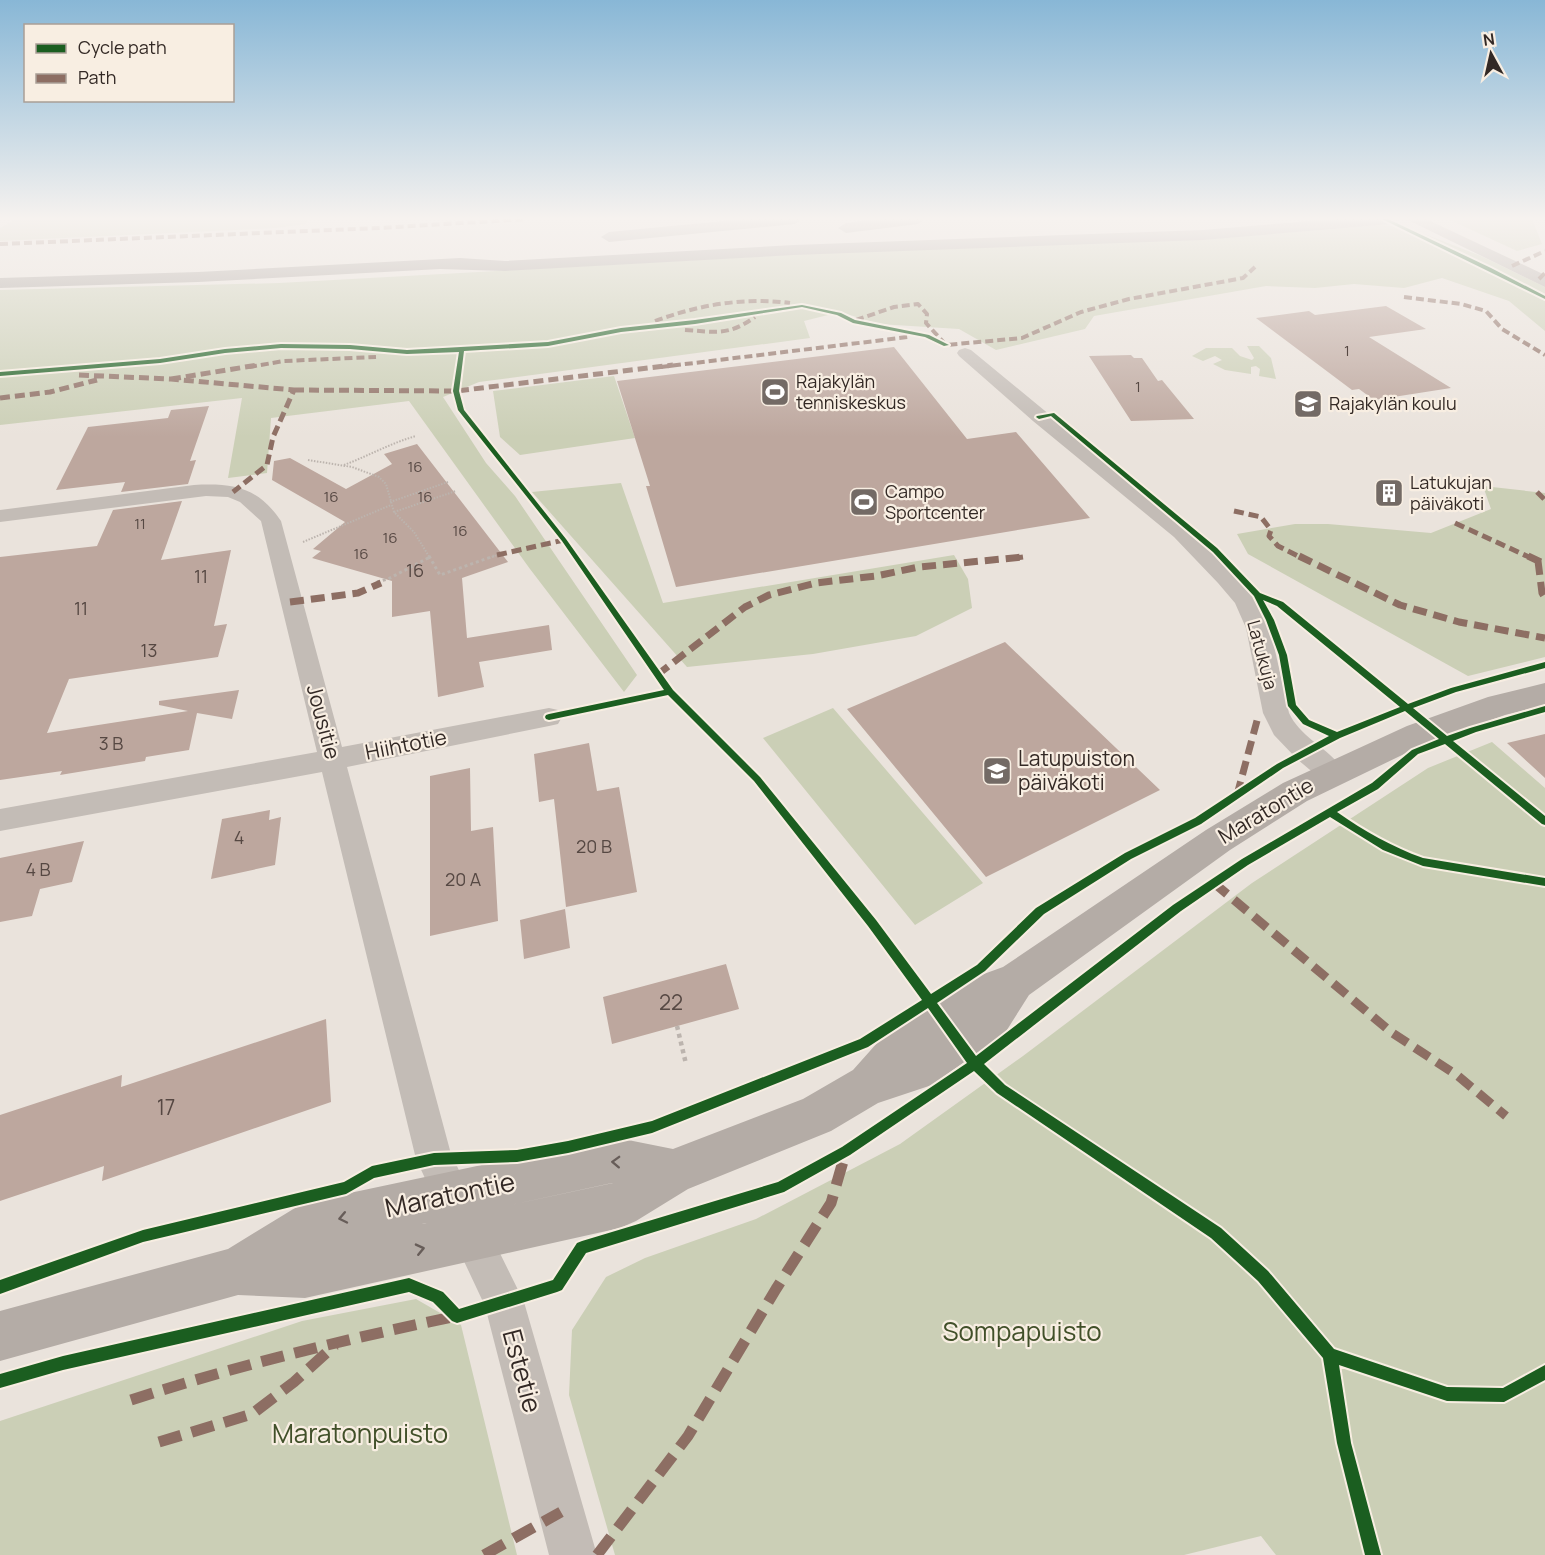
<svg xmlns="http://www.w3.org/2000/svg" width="1545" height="1555" viewBox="0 0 1545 1555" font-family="Manrope,sans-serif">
<rect width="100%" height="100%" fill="#eae3dc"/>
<!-- green -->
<path fill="#cbcfb6" d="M16 219H308L306 224 276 228 0 241V228Z
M1448 219H1532L1542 244 1517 251Z
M1380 225 1394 226 1473 263 1545 301V331L1509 301 1442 278 1404 288 1354 284 1315 288 1266 286 1094 316 1085 329 996 350 959 329 879 324 840 312 804 321 810 338 479 382 443 397 486 463 515 496 637 675 624 692 530 569 409 401 271 418 267 473 228 478 242 398 0 425V290L279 283 895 249 1210 239Z
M1422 233 1481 256 1545 287V294Z
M1247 346H1259L1271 358 1276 379 1259 376 1260 369 1256 366 1251 367V374L1225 370 1213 364 1222 360 1215 356 1203 361 1192 356 1206 348H1232L1240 356 1252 360 1254 358Z
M614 376 635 438 520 455 500 437 493 391Z
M621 483 663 603 954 555 968 579 972 608 916 636 813 654 687 667 532 492Z
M1483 486 1545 493V657L1468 676 1248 554 1237 534 1295 524H1328L1431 533 1491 509Z
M833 708 983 883 915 925 763 738Z
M1492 742 1545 788V1555H1276L1261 1536 1184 1555H615L569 1395 572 1330 606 1277 645 1258 756 1219 900 1144 1023 1056 1252 883 1428 768Z
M416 1299 461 1325 517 1555H0V1421L302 1321Z"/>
<!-- building -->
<path fill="#bda79e" d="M1386 306 1426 329 1369 337 1451 388 1374 400 1359 389 1352 390 1256 318 1309 311 1315 315Z
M894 347 967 439 1016 432 1090 518 676 587 646 486H650L617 381Z
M1131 355 1134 358H1142L1158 381 1162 380 1194 419 1131 421 1089 356Z
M209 406 190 461 196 460 188 484 121 492 125 482 56 490 88 427 168 418 171 410Z
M417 444 508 562 462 578 467 638 549 625 552 650 479 662 484 687 438 697 430 611 392 617V581L312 558 321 551 313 549 345 522 272 480 274 461 290 458 346 489 392 464 384 454Z
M182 501 161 560 231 550 214 626 227 624 218 657 69 679 47 733 188 711 159 705V701L239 690 232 719 197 713 189 750 146 757 145 761 60 775 62 771 0 780V557L97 546 113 510Z
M1005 642 1160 790 986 877 847 709Z
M1545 734V778L1507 743Z
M589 743 597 791 619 787 637 892 566 907 554 799 539 802 534 754Z
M470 768 471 831 493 827 498 921 430 936V776Z
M270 810 269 820 281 817 275 865 211 879 222 819Z
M84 841 72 882 40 889 32 916 0 922V858Z
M565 909 570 948 524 959 520 920Z
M726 964 739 1009 612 1044 603 997Z
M326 1019 331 1102 102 1181 104 1166 0 1201V1115L122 1075 121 1087Z"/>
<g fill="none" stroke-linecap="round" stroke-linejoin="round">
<!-- path-far2 -->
<path stroke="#bcb4ae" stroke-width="2" stroke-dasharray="1.5 1.5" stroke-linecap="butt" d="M308 460 352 467 379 477 386 484 394 512 414 532 430 558
M344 465C368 456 391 443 416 436
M390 502 448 482
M394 512 456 491
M303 542 391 505
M489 558 497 555"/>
<!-- path-far1 -->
<path stroke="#bcb4ae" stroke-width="3" stroke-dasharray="3 3" stroke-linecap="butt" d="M429 556 440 575 494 556
M377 582 388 579 430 557"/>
<!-- path -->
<path stroke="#bcb4ae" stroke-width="4.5" stroke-dasharray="4 4" stroke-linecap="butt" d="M677 1026 686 1064"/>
<!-- minor -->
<path fill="#c3bcb6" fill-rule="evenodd" d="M965 348 971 350 1188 529 1234 573 1253 596 1270 628 1289 713C1301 739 1333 750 1345 773L1342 780 1332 783 1322 780 1297 759 1274 735 1263 713 1246 628 1235 603 1218 583 1174 537 1033 421 959 356 957 353 959 350Z
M194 485C233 483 258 487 281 521L342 747 549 708 558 710 562 717 558 724 549 726 347 767 451 1154 524 1302 597 1555H549L485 1306 416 1159 322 772 0 831V809L317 752 261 521 240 502 228 497 206 496 0 522V510Z"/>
<!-- secondary -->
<path fill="#b4aca6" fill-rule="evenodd" d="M1406 219H1426L1545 275V287Z
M1545 683V705L1505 715 1429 742 1307 801 1230 850 1029 995 1005 1033 932 1085 878 1103 831 1131 688 1189 636 1221 620 1228 305 1298 238 1295 0 1361V1311L228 1249 295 1208 312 1201 613 1137 673 1149 803 1099 853 1070 886 1033 959 983 1003 967 1206 830 1283 783 1407 726 1488 697ZM612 1183 422 1224 613 1183Z"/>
<!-- motorway -->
<path fill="#a9a29c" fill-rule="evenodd" d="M745 219H802L795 224 609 242 601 237 609 232Z
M879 219H925L918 224 846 233 838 228 846 223Z
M1334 219H1399L1392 224 1203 240 794 255 505 271 440 269 198 282 0 288V278L198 272 460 258 505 261 794 245 1203 230Z"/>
<!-- quiet-far4 -->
<path stroke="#8d6e63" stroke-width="4" stroke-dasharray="8 4" stroke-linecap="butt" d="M0 244 379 228 527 219
M1512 266 1545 251
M1539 279 1545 273
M1404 297 1461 304 1486 311 1502 329 1545 355
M856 320 894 307 918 304 927 314 926 323 946 345 1022 338 1081 312 1129 299 1243 278 1255 267
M655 321C698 305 744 297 790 303
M685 330C717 332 728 336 755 317
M249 367 284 361 376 357
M661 367 908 337"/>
<!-- quiet-far3 -->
<path stroke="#8d6e63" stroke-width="5" stroke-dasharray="10 5" stroke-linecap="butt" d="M79 375 171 379 294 390 273 437 267 465 233 492
M171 379 258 365
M294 390 456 391 673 365
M0 398 50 392 97 380
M1537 492 1545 500
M1234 511 1261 517 1271 530 1269 536 1278 546 1302 558
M1455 523 1531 558
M497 555 564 540
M1016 558 1023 557"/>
<!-- quiet-far2 -->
<path stroke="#8d6e63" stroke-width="7" stroke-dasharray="14 7" stroke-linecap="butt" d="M1299 556 1400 605 1459 622 1545 638
M1528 556 1545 564
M1538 561 1542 593 1545 598
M290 602 358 593 381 583
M657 675 745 607 769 595 816 583 876 576 919 567 1023 557
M1237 795 1258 717"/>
<!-- quiet-far1 -->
<path stroke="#8d6e63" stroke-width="9" stroke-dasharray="17 9" stroke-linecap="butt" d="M1214 883 1391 1032 1458 1076 1506 1116"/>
<!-- quiet -->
<path stroke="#8d6e63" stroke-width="11" stroke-dasharray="23 11" stroke-linecap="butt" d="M131 1400C238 1365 347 1339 457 1316
M159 1442 252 1414 294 1382 335 1345
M484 1555 561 1512
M597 1555 688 1436 776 1289 831 1203 846 1151"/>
<!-- cycleway casing -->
<g stroke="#f8eee2" stroke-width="4">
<path id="cycleway" d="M1382 219H1388L1491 268 1545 296V299Z
M802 305 841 313 855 320 929 335 949 345 944 346 925 337 853 323 837 315 802 307 695 324 621 332 548 346 464 351 459 391 464 410 566 539 673 690 760 777 876 920 931 994 977 965 1036 908 1125 853 1195 818 1277 764 1329 736 1303 724 1288 706 1279 655 1266 620 1254 596 1213 552 1051 416 1039 419 1036 417 1037 416 1054 413 1217 548 1260 593 1283 602 1408 704 1451 688 1545 662V668L1456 692 1413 708 1447 736 1470 728 1545 706V712L1476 732 1453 741 1545 816V825L1542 824 1445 744 1418 754 1378 789 1337 812C1364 831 1392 847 1423 858L1545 878V886L1423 866 1383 850 1330 817 1248 865 1181 911 984 1064 1005 1085 1221 1228 1268 1271 1334 1349 1447 1387 1503 1388 1545 1365V1380L1504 1402 1447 1401 1339 1365 1351 1443 1381 1555H1365L1337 1443 1323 1358 1258 1281 1211 1238 997 1093 974 1071 850 1155 784 1192 586 1253 562 1290 557 1292 457 1323 452 1321 433 1302 409 1292 63 1370 0 1388V1374L63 1356 409 1278 443 1292 459 1309 553 1280 577 1243 582 1241 778 1182 842 1147 967 1063 928 1008 868 1047 652 1133 568 1153 517 1162 434 1165 374 1178 346 1194 143 1242 0 1294V1280L143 1230 344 1182 372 1166 434 1153 517 1150 568 1141 652 1121 860 1039 922 1000 868 926 754 781 668 695 549 720 546 719 545 717 546 715 549 714 664 690 562 541 458 410 453 391 459 352 407 354 350 349 281 348 225 353 160 363 0 376V372L160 359 225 349 281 344 350 345 407 350 548 342 621 328 695 320ZM1263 600 1277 606 1400 707 1337 732 1309 720 1296 705 1287 655 1274 620ZM1405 711 1439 739 1412 750 1372 783 1242 859 1173 905 976 1056 937 1003 985 971 1044 914 1131 859 1201 824 1283 768 1340 738Z"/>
</g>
<!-- cycleway -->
<use href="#cycleway" fill="#1b5e20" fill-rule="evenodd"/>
</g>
<!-- one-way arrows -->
<defs><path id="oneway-chevron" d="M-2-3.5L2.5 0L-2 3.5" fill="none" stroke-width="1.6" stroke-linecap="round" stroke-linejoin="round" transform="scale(1.5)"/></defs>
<g stroke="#675d59">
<use href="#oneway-chevron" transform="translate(616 1162) rotate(-178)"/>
<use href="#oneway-chevron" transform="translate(343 1218) rotate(168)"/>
<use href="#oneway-chevron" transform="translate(420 1249) rotate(-13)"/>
</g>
<!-- sky -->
<linearGradient id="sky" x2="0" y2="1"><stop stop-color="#88b7d6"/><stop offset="0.5" stop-color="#f6f2ef"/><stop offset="1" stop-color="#f6f2ef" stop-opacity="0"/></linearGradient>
<rect width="1545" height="437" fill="url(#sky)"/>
<!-- icons -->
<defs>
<g id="stadium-square" transform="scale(1.5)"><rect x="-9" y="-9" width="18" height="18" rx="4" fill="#736a65" stroke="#f8eee2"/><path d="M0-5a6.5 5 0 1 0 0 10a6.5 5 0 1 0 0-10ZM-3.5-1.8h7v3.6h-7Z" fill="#fff"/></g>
<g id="school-square" transform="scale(1.5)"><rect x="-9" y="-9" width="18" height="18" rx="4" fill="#736a65" stroke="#f8eee2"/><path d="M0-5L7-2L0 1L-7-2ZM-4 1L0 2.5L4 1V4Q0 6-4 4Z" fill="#fff"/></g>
<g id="building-square" transform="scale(1.5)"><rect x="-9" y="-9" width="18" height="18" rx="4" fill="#736a65" stroke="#f8eee2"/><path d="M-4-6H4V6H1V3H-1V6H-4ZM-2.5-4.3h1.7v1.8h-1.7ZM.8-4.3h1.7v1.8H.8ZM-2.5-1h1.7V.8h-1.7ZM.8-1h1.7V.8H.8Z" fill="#fff"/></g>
</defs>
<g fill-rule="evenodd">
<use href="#stadium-square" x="775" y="392"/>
<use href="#school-square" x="1308" y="404"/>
<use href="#building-square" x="1389" y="493"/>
<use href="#stadium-square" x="864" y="502"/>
<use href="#school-square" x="997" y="771"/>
</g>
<g text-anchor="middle" stroke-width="4.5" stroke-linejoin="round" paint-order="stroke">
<!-- far-number labels -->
<g font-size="15" fill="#564843">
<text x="1347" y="356">1</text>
<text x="1138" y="392">1</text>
<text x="415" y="472">16</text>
<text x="331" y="502">16</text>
<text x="425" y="502">16</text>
<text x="140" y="529">11</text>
<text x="460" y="536">16</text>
<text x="390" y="543">16</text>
<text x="361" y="559">16</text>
</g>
<!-- far-poi labels -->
<g font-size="18" fill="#332925" stroke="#f8eee2" text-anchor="start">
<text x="796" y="388">Rajakylän<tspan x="796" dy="21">tenniskeskus</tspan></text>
<text x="1329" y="410">Rajakylän koulu</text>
<text x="1410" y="489">Latukujan<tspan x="1410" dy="21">päiväkoti</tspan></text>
<text x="885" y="498">Campo<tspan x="885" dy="21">Sportcenter</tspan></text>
</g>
<!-- number labels -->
<g font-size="18" fill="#564843">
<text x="415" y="577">16</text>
<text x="201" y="583">11</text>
<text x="81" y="615">11</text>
<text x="149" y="657">13</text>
<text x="111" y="750">3 B</text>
<text x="239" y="844">4</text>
<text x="594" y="853">20 B</text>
<text x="38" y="876">4 B</text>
<text x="463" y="886">20 A</text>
</g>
<!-- far-street labels -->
<g font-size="18" fill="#332925" stroke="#f8eee2">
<text transform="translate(1262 655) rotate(75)" y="6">Latukuja</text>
</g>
<!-- street labels -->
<g font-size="21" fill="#332925" stroke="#f8eee2">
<text transform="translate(323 722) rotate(75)" y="7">Jousitie</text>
<text transform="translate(406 745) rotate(-11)" y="7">Hiihtotie</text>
<text transform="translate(1266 811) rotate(-31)" y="7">Maratontie</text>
</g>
<!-- poi labels -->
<g font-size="21" fill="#332925" stroke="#f8eee2" text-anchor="start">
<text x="1018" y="766">Latupuiston<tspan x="1018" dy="24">päiväkoti</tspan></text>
</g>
<!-- near-number labels -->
<g font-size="21" fill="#564843">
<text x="671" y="1010">22</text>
<text x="166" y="1115">17</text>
</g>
<!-- near-street labels -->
<g font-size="26" fill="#332925" stroke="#f8eee2">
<text transform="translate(450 1195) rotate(-12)" y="9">Maratontie</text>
<text transform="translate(522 1371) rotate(75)" y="9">Estetie</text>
</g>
<!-- near-park labels -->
<g font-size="26" fill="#415029" stroke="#f8eee2">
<text x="1022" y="1341">Sompapuisto</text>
<text x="360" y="1443">Maratonpuisto</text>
</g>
</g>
<!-- legend -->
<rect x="24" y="24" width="210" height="78" fill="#f8eee2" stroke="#a99f96" stroke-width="1.5"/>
<rect x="36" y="44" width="30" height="9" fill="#1b5e20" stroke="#a99f96" stroke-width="1.5"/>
<text x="78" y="54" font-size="18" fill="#332925">Cycle path</text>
<rect x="36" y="74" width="30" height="9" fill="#8d6e63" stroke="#a99f96" stroke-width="1.5"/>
<text x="78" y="84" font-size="18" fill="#332925">Path</text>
<!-- north arrow -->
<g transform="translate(1491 54) rotate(352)" stroke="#f8eee2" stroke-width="4.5" paint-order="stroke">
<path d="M0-4.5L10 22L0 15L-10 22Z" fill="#332925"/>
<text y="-9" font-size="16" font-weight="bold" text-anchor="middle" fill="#332925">N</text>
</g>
</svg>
